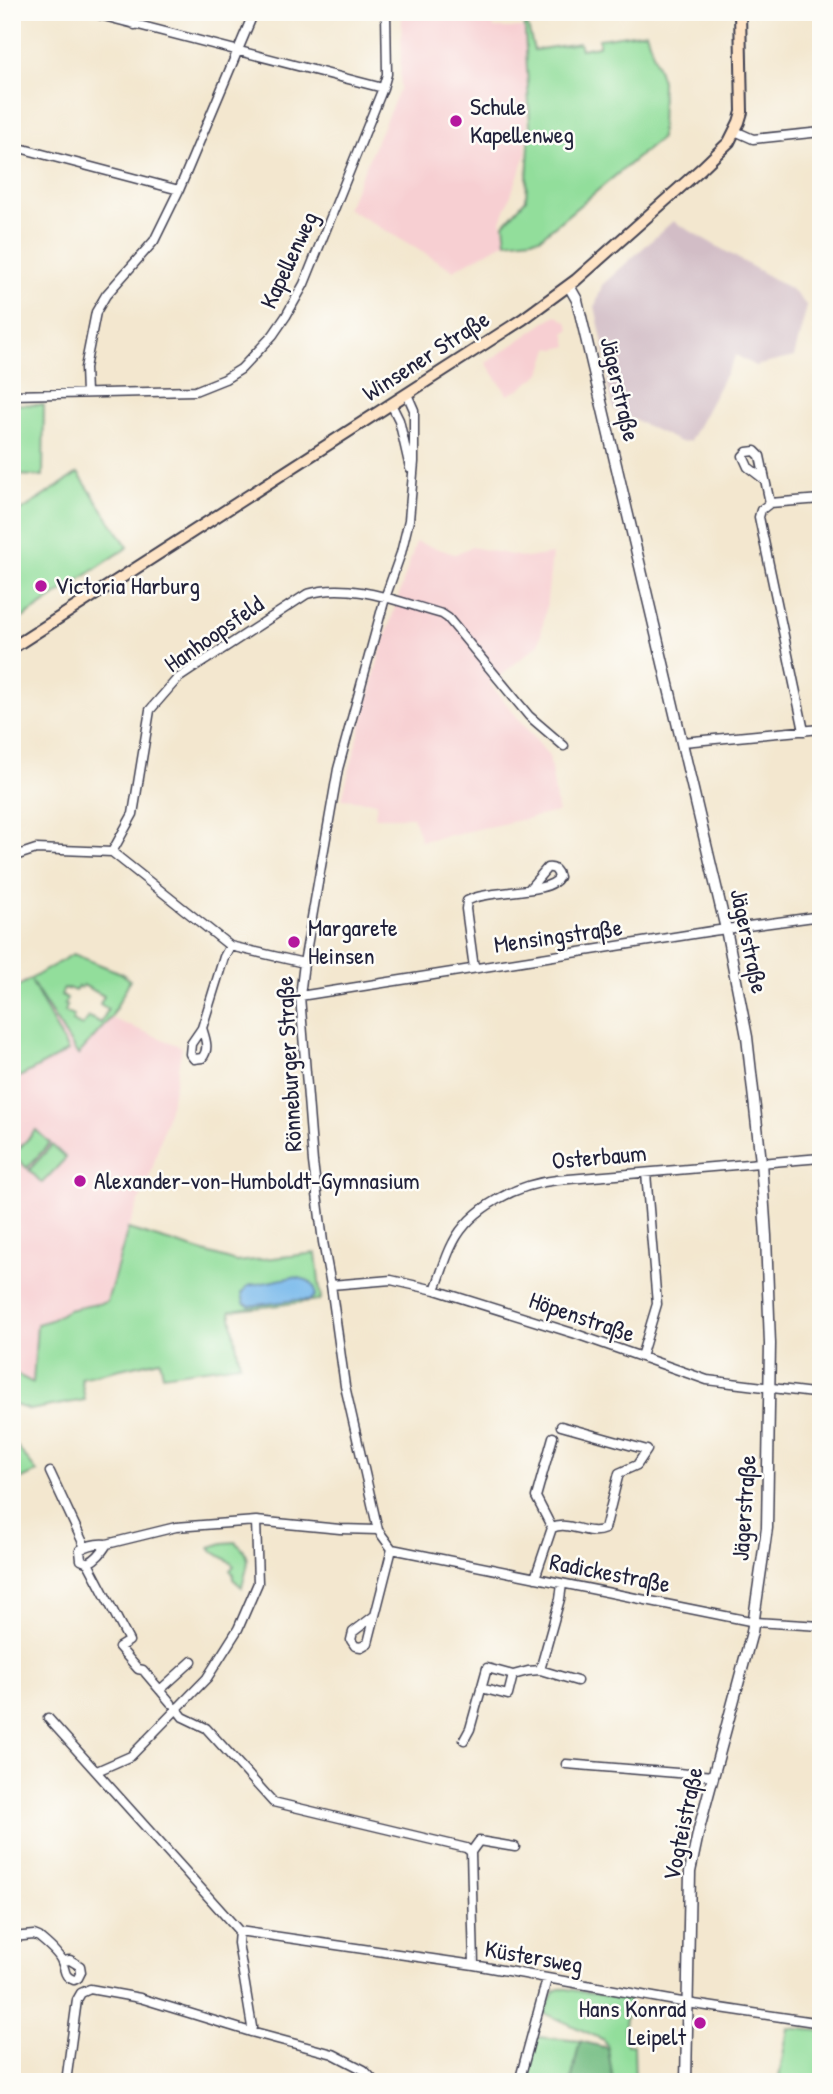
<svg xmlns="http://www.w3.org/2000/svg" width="833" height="2094" viewBox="0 0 833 2094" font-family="'Patrick Hand',sans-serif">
<rect width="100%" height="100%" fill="#fdfcf7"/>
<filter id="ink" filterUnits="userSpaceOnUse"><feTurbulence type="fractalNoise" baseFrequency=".0143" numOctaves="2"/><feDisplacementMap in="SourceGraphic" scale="14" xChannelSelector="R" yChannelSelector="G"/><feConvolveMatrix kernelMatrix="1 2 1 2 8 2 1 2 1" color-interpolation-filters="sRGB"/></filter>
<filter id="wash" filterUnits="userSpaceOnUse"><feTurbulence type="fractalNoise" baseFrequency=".00686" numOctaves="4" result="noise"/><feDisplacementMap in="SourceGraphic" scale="28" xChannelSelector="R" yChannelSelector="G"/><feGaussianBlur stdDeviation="1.57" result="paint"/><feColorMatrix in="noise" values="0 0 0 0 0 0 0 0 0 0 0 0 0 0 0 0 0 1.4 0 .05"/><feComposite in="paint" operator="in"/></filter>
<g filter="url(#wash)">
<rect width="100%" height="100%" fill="#f3e7cf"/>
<!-- built -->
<path fill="#f7cfd2" d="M402 12H491L494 28H524L527 87 526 155 501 221 506 242 453 270 347 208 400 88Z
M556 315 567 322 570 330 565 332 568 346 556 349 549 348 541 373 520 389 508 395 486 363Z
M416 542 455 554 471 547 527 558 552 554 546 609 539 644 490 684 549 756 558 812 421 841 413 817H375L377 802 342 799 379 657Z
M30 978 78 1055 111 1018 182 1047 172 1098 152 1170 128 1229 107 1303 68 1310 51 1320 37 1324 33 1384 12 1372V987Z"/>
<!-- industrial -->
<path fill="#d2bdc6" d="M673 221 791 289 807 306 794 357 755 366 736 355 690 441 680 442 614 410 608 387V368L595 306 602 285Z"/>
<!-- green -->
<path fill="#92de9b" stroke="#5a806b" stroke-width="2" fill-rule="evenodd" d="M524 12 534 50 579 43 581 49 599 46V39L646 32 662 81 661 138 540 238 506 242 504 224 526 199 530 126Z
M12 404 44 405 43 476 12 475Z
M78 473 128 547 12 625V517Z
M73 954 121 973 130 980 111 1018 78 1055 31 981 68 1051 12 1081V990ZM83 985 104 996 100 1004 108 1009 101 1023 89 1017 82 1026 72 1021 74 1016 65 1012 67 1006 64 1004 67 999 61 995 64 989 67 990 68 988 75 991 78 986 81 988Z
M36 1130 50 1143 27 1168 13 1155Z
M52 1145 66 1158 42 1183 29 1170Z
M128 1229 237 1262 316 1253 321 1300 230 1311 240 1364 163 1375 160 1360 81 1378 85 1400 30 1410 12 1404V1372L33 1383 37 1324 51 1320 68 1310 107 1302Z
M12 1440 37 1472 12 1484Z
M235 1542C255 1558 247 1564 242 1587L233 1579V1574L230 1570 234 1566C226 1556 216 1557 210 1547L223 1543Z
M562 1988 629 2000 624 2031 627 2045H634L635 2082H613L607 2045 602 2039 544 2013 554 1991Z
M788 2028 821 2031V2082H778Z
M538 2037 580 2041 571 2082H525Z"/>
<!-- forest -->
<path fill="#75bd83" stroke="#4c705f" stroke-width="2" d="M580 2041 608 2048 613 2082H571Z"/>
<!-- water -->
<path fill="#76b8eb" stroke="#4c6d93" stroke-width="2" d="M293 1277C306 1279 317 1281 315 1296L310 1300H297L249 1306 244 1303 242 1293 248 1286Z"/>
</g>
<g filter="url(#ink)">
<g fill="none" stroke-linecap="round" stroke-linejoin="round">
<!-- minor casing -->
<g stroke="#414051" stroke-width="11">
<path id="minor" d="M88 12 383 88
M135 25 137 12
M735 131 753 139 821 132
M12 146 179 190
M86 393 85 368 96 312 106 295 154 241 179 190 254 12
M12 395 195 391 225 379 241 369 273 335 286 316 304 284 383 88 387 74 386 12
M391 404 399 420 410 468
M765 480 748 467 743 456 747 452 755 451 760 456 770 503
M770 503 761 510 759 517 804 731
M770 503 821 499
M683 742 821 729
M112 852 133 814 150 710 177 679 192 669 307 594C351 581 399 602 442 614L448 618 529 716 564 746
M112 852 230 946 304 963
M12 857 36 849 112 852
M474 968 466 909 467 901C486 889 551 895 559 877 557 870 554 867 547 868L529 889
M300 996 712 931 821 916
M202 1028C205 1038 210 1049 202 1058L194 1059 190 1054 191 1044 202 1028 224 957 230 946
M331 1285 391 1280 435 1290 576 1334 707 1380 821 1394
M435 1290C441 1275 445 1258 453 1243 471 1207 518 1184 557 1180L821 1158
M641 1357 657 1304 646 1173
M553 1437 536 1497 552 1528C570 1520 586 1537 605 1529L619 1473 637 1465 647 1450 561 1426
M50 1472 85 1547
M378 1530 345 1386 331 1285 323 1242 313 1162 300 996 304 963 338 769 385 598 401 553 409 520 414 462V410L407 394
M107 1544C102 1552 97 1559 88 1563L81 1560 80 1550C88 1545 98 1543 107 1544L176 1527 256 1521 340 1529 378 1530 392 1549 755 1622 821 1626
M88 1563 129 1641 119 1647 138 1669 143 1670 171 1703
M535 1578 552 1528
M374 1616 353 1632 351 1640 355 1646 361 1647 368 1643 392 1549
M540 1670 560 1599 562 1584
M481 1688 508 1695 513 1675
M160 1690 192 1661
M176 1708 183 1717 206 1728 273 1802 466 1848 471 1852 474 1965
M48 1718 239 1931 238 1943 252 2027 251 2032
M464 1740 470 1729 487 1668 513 1675 528 1671 540 1670 577 1681
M566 1764 714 1776
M97 1771 131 1756 207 1678 238 1629 258 1583 256 1521
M471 1852 479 1841 515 1847
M239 1931 474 1965 687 2003 821 2023
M12 1937 34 1935 39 1937C46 1943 59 1953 62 1962 66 1971 63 1976 74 1980L78 1978 81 1972 80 1966 70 1960 62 1961
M66 2082 77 2000 81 1993 90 1989 140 1998 251 2032 333 2054 364 2070 375 2082
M519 2082 547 1979"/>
</g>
<!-- tertiary casing -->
<g stroke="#414051" stroke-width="13">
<path id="tertiary" d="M569 286 577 300 726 929 747 1037 761 1162 766 1236 770 1344 767 1528 752 1632 699 1829 690 1872 686 2082"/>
</g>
<!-- secondary casing -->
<g stroke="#414051" stroke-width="14">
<path id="secondary" d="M12 648 523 319 576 280 702 168 729 142 739 122 742 112 740 12"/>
</g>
<!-- minor -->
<use href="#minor" stroke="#fff" stroke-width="8"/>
<!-- tertiary -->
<use href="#tertiary" stroke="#fff" stroke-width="10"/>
<!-- secondary -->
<use href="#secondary" stroke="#fee4c6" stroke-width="10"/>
</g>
</g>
<!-- markers -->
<g fill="#b5179e" stroke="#fdfcf7" stroke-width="2.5">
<circle cx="456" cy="121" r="7"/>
<circle cx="41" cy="586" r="7"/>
<circle cx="294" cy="942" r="7"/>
<circle cx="80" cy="1181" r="7"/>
<circle cx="700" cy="2023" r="7"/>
</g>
<g text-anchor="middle" stroke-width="5" stroke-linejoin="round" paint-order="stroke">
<!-- poi labels -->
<g font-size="24" fill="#22223b" stroke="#fdfcf7" text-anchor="start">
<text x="470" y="115">Schule<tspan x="470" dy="28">Kapellenweg</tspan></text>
<text x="55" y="594">Victoria Harburg</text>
<text x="308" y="936">Margarete<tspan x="308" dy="28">Heinsen</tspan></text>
<text x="94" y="1189">Alexander-von-Humboldt-Gymnasium</text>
<text x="686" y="2017" text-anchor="end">Hans Konrad<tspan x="686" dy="28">Leipelt</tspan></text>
</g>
<!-- street labels -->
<g font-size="24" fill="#22223b" stroke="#fdfcf7">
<text transform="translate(289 260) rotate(-65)" y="8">Kapellenweg</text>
<text transform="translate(426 356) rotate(-33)" y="8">Winsener Straße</text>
<text transform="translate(620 389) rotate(77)" y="8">Jägerstraße</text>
<text transform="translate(214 634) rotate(-35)" y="8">Hanhoopsfeld</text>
<text transform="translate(558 936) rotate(-8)" y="8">Mensingstraße</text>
<text transform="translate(749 941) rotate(78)" y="8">Jägerstraße</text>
<text transform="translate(289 1064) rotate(-93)" y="8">Rönneburger Straße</text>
<text transform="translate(599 1157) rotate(-5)" y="8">Osterbaum</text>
<text transform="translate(582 1317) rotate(19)" y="8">Höpenstraße</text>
<text transform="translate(744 1508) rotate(-86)" y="8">Jägerstraße</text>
<text transform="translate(610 1573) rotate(11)" y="8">Radickestraße</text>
<text transform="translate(683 1824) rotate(-78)" y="8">Vogteistraße</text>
<text transform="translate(534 1957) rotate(10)" y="8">Küstersweg</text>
</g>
</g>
<!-- margin -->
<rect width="833" height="2094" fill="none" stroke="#fdfcf7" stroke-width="42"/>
</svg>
